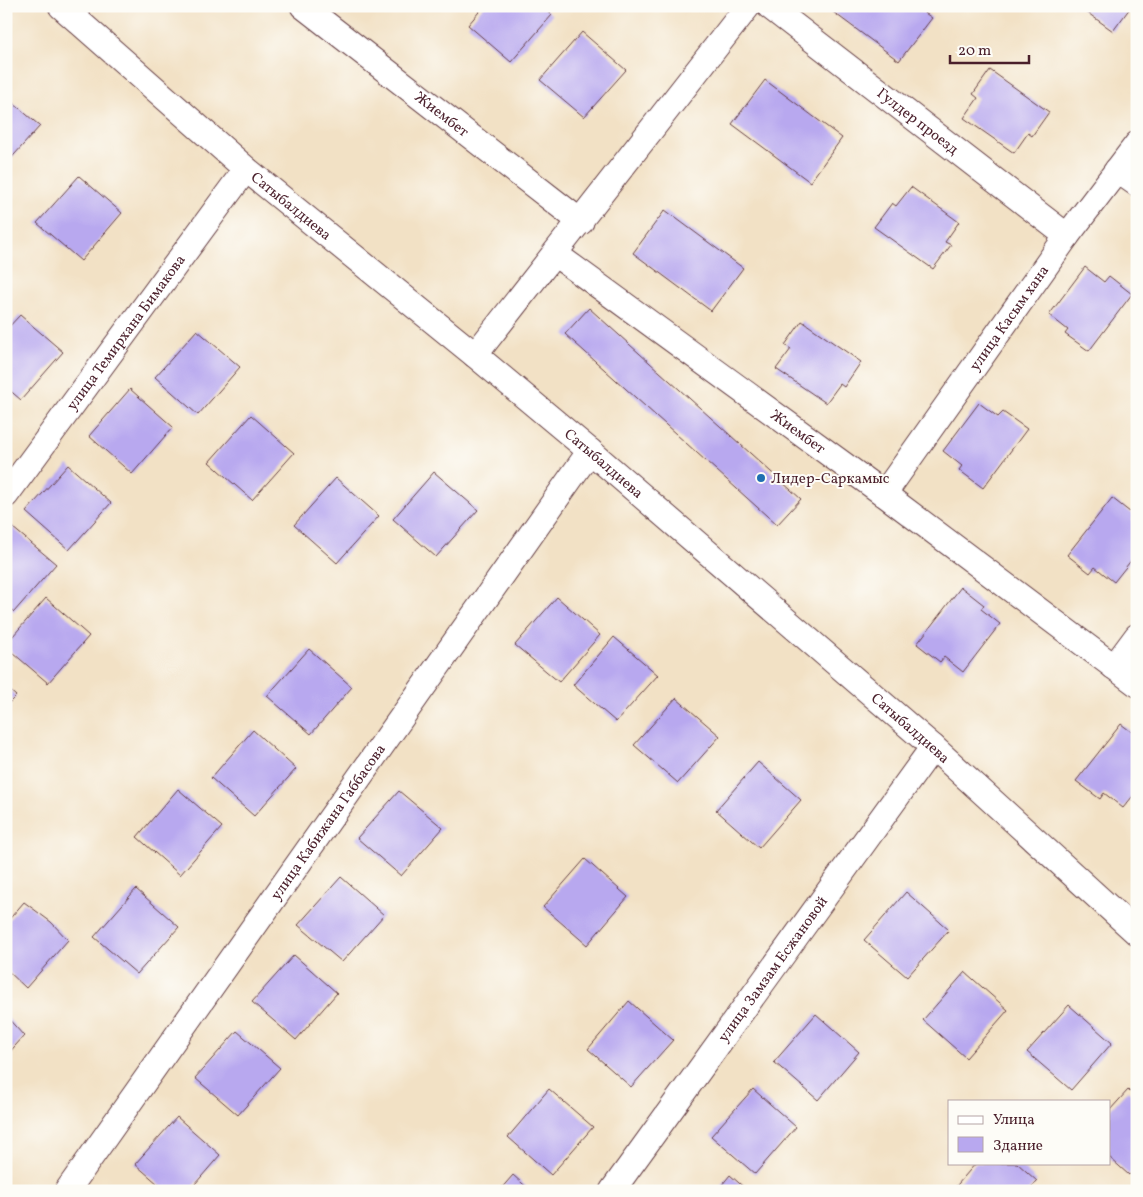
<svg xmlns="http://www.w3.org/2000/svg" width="1143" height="1197" viewBox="0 0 1143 1197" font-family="Vollkorn,serif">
<rect width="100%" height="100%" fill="#fdfcf7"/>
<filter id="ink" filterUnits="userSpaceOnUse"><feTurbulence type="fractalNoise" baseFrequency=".02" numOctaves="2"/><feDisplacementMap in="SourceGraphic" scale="10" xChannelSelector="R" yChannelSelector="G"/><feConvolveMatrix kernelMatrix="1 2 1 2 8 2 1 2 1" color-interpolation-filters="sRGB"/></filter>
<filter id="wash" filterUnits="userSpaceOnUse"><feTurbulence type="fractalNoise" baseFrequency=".0096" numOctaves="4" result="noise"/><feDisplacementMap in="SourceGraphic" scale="20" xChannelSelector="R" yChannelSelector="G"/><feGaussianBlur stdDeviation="1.12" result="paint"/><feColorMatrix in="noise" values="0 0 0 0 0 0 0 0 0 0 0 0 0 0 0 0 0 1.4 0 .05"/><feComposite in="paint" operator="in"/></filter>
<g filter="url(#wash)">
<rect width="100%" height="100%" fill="#f2e1c5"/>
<g id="blocks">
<!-- building -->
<path fill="#b8a8ef" d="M484 6H542L552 15 511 62 468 25Z
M825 6H915L932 18 899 61Z
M1078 6H1128L1130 8 1113 31Z
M582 32 626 70 584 117 540 80Z
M990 70 1049 112 1032 136 1028 133 1014 153 964 118 978 98 973 94Z
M765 80 842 138 810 182 732 124Z
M6 97 40 126 6 164Z
M79 176 122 213 81 261 37 223Z
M911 187 959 222 945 242 951 245 933 269 874 227 892 203 896 206Z
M665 210 743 268 711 311 633 253Z
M1085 267 1104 282 1109 276 1132 294 1089 351 1065 334 1068 330 1049 315Z
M589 308 801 499 777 525 565 334Z
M20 315 63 352 21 400 6 387V330Z
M802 321 861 362 844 387 840 384 826 403 776 369 791 349 785 345Z
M197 330 240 367 198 415 155 377Z
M130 389 173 427 132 474 89 436Z
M979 403 998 417 1003 412 1027 429 983 488 959 470 962 466 943 451Z
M251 415 294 453 252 500 209 462Z
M68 465 111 503 69 550 26 512Z
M434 472 478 510 436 557 393 519Z
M336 478 379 516 337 563 294 525Z
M1112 498 1135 516 1132 520 1137 524V553L1114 582 1095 567 1090 573 1067 555Z
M12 527 56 564 14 612 6 605V533Z
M961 587 984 605 981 609 1000 624 963 672 944 657 940 662 917 644Z
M557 597 600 635 559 682 515 645Z
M46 598 89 636 48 683 6 647V644Z
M614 637 658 675 616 722 573 685Z
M309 649 352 687 311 734 267 696Z
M6 687 16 696 6 706Z
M676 698 720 736 678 783 634 745Z
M1121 724 1137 736V791L1123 808 1104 793 1100 799 1076 781Z
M253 730 296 769 254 816 211 778Z
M758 762 801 800 759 848 716 810Z
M178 789 222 827 180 875 137 837Z
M399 791 443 828 401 876 357 838Z
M585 859 628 897 587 945 543 907Z
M341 877 384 915 342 962 298 925Z
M136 889 179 927 137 974 94 937Z
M906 892 949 930 907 977 864 940Z
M24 902 51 922 68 940 26 988 6 969V923Z
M294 955 337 993 296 1040 252 1002Z
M965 972 1008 1010 966 1058 923 1020Z
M629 1001 673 1040 631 1087 588 1049Z
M1069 1005 1112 1043 1071 1090 1027 1052Z
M816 1014 859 1052 818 1100 774 1062Z
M6 1016 24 1036 6 1056Z
M237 1031 280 1068 238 1115 195 1078Z
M549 1089 593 1127 551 1175 508 1137Z
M753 1089 796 1127 755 1174 711 1136Z
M1128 1090 1137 1098V1167L1129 1175 1109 1157V1111Z
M177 1117 220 1155 189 1191H166L135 1164Z
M976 1163H1017L1037 1181 1028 1191H952Z
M513 1175 531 1191H499Z
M730 1175 748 1191H717Z"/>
</g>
</g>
<g filter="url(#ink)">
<use href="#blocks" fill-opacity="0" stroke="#633c42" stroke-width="1"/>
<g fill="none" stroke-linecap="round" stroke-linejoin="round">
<!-- minor casing -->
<g stroke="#633c42" stroke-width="27">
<g id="minor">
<path id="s1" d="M61 6 246 169 475 355 590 451 933 747 1137 933"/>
<path id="s2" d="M303 6 581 222"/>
<path id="s3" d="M769 6 1067 236"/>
<path d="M1117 170 1137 184"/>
<path id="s4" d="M555 254 884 494 1137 684"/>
<path d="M475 355 748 6"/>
<path id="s5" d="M884 494 1067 236 1137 144"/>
<path id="s6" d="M6 495 246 169"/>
<path d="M1114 667 1137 636"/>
<path id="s7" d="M67 1191 590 451"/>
<path id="s8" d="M612 1191 933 747"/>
</g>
</g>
<!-- minor -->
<use href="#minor" stroke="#fff" stroke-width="25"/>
</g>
</g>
<!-- markers -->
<circle fill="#1f6fb2" stroke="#fdfcf7" stroke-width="2" cx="761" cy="478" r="5"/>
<g text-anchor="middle" stroke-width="4" stroke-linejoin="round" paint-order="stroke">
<!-- street labels -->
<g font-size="15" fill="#4a1f2b" stroke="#fdfcf7">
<text dy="5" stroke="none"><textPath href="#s2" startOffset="176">Жиембет</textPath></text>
<text dy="5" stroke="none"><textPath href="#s3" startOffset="188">Гулдер проезд</textPath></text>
<text dy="5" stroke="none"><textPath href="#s1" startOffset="305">Сатыбалдиева</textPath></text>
<text dy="5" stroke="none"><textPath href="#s5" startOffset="216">улица Касым хана</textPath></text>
<text dy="5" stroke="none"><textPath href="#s6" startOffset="202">улица Темирхана Бимакова</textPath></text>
<text dy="5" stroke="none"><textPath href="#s4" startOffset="301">Жиембет</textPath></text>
<text dy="5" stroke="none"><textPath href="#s1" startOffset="710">Сатыбалдиева</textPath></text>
<text dy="5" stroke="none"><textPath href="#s1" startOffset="1115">Сатыбалдиева</textPath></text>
<text dy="5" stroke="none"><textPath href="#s7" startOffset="452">улица Кабижана Габбасова</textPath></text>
<text dy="5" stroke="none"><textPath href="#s8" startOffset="274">улица Замзам Есжановой</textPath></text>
</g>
<!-- poi labels -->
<g font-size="15" fill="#4a1f2b" stroke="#fdfcf7" text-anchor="start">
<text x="771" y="483">Лидер-Саркамыс</text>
</g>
</g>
<!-- margin -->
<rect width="1143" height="1197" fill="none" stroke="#fdfcf7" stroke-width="25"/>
<!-- legend -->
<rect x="948" y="1100" width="162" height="65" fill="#fdfcf7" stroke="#b5a4a5"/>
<rect x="958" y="1116" width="25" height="8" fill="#ffffff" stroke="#b5a4a5"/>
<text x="993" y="1124" font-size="15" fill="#4a1f2b">Улица</text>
<rect x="958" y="1137" width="25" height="15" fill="#b8a8ef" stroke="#b5a4a5"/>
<text x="993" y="1150" font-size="15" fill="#4a1f2b">Здание</text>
<!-- scale -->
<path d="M950 55v8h79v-8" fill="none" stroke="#4a1f2b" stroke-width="2.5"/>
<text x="958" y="55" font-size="15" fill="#4a1f2b" stroke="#fdfcf7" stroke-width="4" paint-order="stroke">20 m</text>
</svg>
